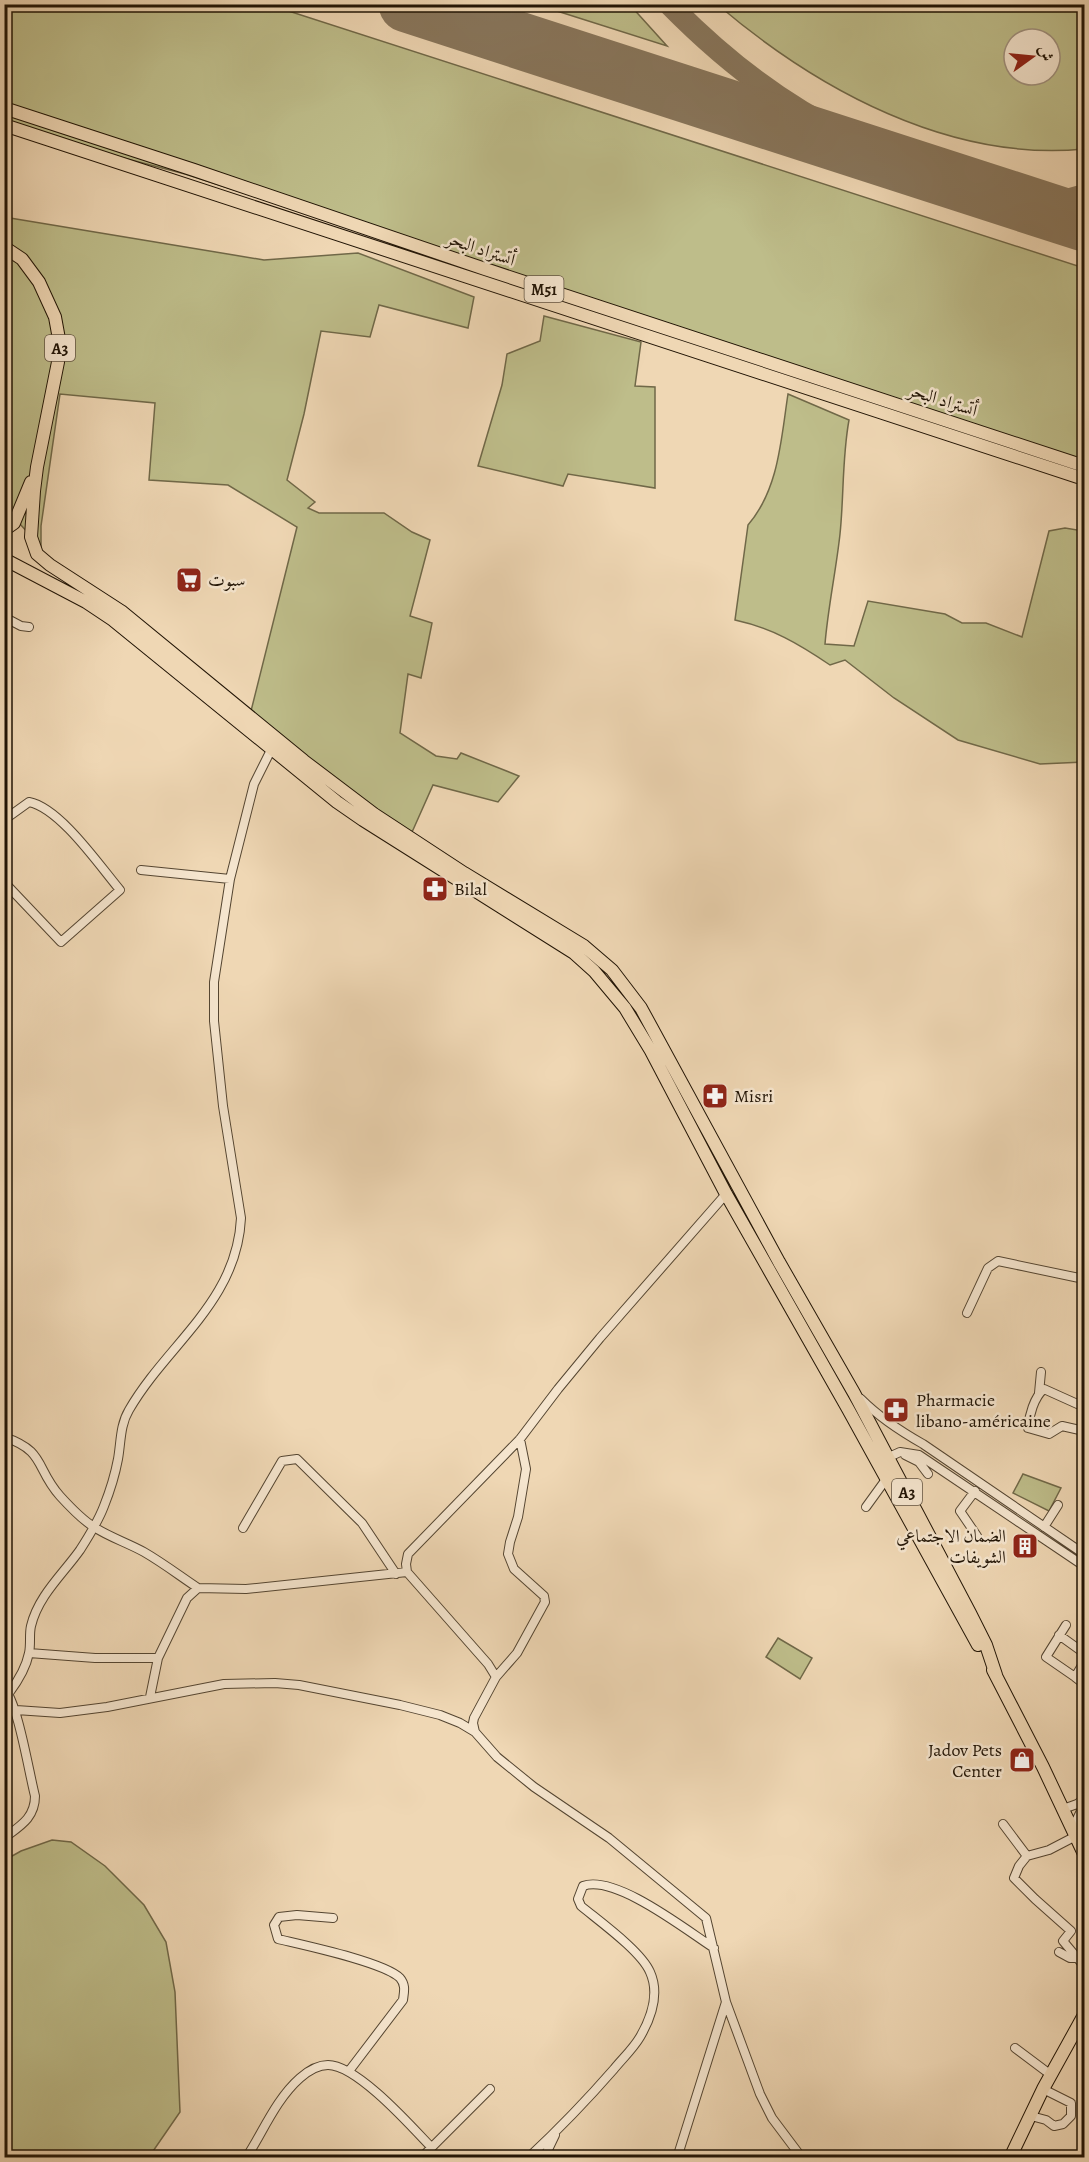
<svg xmlns="http://www.w3.org/2000/svg" width="1089" height="2162" viewBox="0 0 1089 2162" font-family="Alegreya,Amiri,serif">
<rect width="100%" height="100%" fill="#efd7b4"/>
<filter id="stains"><feTurbulence type="fractalNoise" baseFrequency=".00333" numOctaves="4"/><feColorMatrix values="0 0 0 0 .2 0 0 0 0 .09 0 0 0 0 .02 0 0 0 .5 -.17"/></filter>
<radialGradient id="worn" r=".72"><stop offset=".6" stop-color="#630" stop-opacity="0"/><stop offset="1" stop-color="#630" stop-opacity=".3"/></radialGradient>
<!-- green -->
<path fill="#bebd8a" stroke="#706848" stroke-width="1.5" fill-rule="evenodd" d="M4 5H270L1084 268V465L185 174 5 127Z
M538 5H630L667 46Z
M718 5H1084V149C950 162 818 90 718 5ZM1014 39H1050V75H1014Z
M4 217 264 260 358 253 474 297 468 328 379 305 370 337 321 331 304 414 287 480 315 502 308 508 319 513H384L412 532 430 540 410 616 432 623 421 678 408 674 400 733 436 756 457 759 461 753 519 776 498 802 433 785 413 830 400 850 245 729 249 719 297 527 228 485 149 480 155 403 60 394 41 526V547L8 511 5 510Z
M544 316 641 342 635 386 655 387V488L568 474 563 486 478 466 502 385 507 354 540 341Z
M788 394 849 420C842 458 844 496 840 534 836 571 828 607 825 644L854 646 868 601 945 614 962 623H986L1022 637 1049 531 1065 528 1083 531 1084 529V762L1040 764 958 740 894 698 845 660 830 665C799 644 772 628 735 620L748 525C779 489 781 439 788 394Z
M1023 1474 1061 1488 1049 1511 1013 1493Z
M778 1638 812 1658 800 1679 766 1657Z
M52 1840 71 1842 105 1866 144 1905 166 1942 175 1992 180 2112 149 2157H5V1860L21 1851Z"/>
<g fill="none" stroke-linecap="round" stroke-linejoin="round">
<!-- taxiway -->
<path stroke="#88765c" stroke-width="22" d="M669 4C721 57 781 105 849 137 884 154 923 164 958 182
M1038 208 1084 195"/>
<!-- runway -->
<path stroke="#88765c" stroke-width="57" d="M407 4 1084 223"/>
<!-- minor casing -->
<g stroke="#544531" stroke-width="10">
<path id="minor" d="M4 617 21 626 29 627
M4 820 29 802C60 808 99 865 120 890L61 942 4 882
M141 870 230 879
M967 1313 988 1268 998 1261 1084 1279
M1039 1393 1041 1372
M861 1399C880 1418 900 1431 923 1444L1084 1554
M1084 1407 1044 1389C1034 1397 1029 1416 1028 1428L1049 1434 1062 1426 1084 1431
M4 1437C46 1451 35 1468 60 1496 70 1507 81 1519 94 1527 109 1537 128 1543 144 1552 163 1563 180 1576 198 1588
M905 1455 919 1462 928 1474
M889 1457 900 1452 919 1455 1084 1566
M975 1491 960 1511 977 1536
M866 1507 887 1478
M1044 1527 1058 1505
M243 1528 282 1461 297 1459 362 1523 396 1574
M1066 1625 1046 1657 1075 1677
M1059 1635 1084 1653
M29 1653 95 1658H158L187 1598 198 1588 246 1589 407 1572
M1084 1662 1075 1677 1084 1684
M496 1677 488 1664 407 1572 406 1564 408 1554 520 1439 558 1389 600 1338 726 1194
M4 1688C18 1703 29 1773 35 1796 35 1818 20 1826 4 1838
M9 1693C18 1681 26 1668 29 1653 31 1644 29 1634 31 1626 38 1596 63 1574 80 1550 89 1536 98 1522 104 1506 110 1491 115 1475 118 1459 121 1442 120 1425 129 1410 167 1344 237 1302 241 1218L223 1106 214 1021V982L230 879 254 784 271 750
M150 1697 158 1658
M16 1710 60 1713 107 1707 224 1684 275 1683 299 1685 400 1705 440 1715 460 1723 475 1732 497 1757 534 1787 609 1838 706 1918 726 2002 760 2094 772 2118 802 2158
M475 1732 473 1723 474 1718 496 1677 517 1653 545 1602 544 1596 514 1569 508 1554 510 1542 518 1517 526 1469 520 1439
M1063 1809 1077 1804 1084 1799
M1003 1824 1027 1856 1049 1850 1076 1836
M1072 1829 1084 1805
M1027 1856 1019 1866 1014 1878 1035 1899 1071 1931 1063 1941 1084 1966
M333 1918 297 1915 279 1917 274 1925 278 1939C303 1945 384 1962 400 1978 406 1985 404 1992 403 2000L349 2071
M1059 1952 1070 1958H1077
M1015 2048 1051 2075
M1031 2116 1046 2120 1054 2126 1063 2124 1071 2116V2103L1043 2089
M246 2158C263 2132 276 2099 300 2078 308 2071 318 2065 328 2065 357 2065 411 2126 431 2147
M421 2158 490 2089
M528 2158C558 2130 587 2100 614 2069 622 2059 633 2049 640 2037 651 2018 660 1994 650 1972 641 1951 599 1921 581 1906L578 1899 583 1886C615 1874 686 1930 714 1948
M544 2158 555 2135
M677 2158 726 2002"/>
</g>
<!-- highway casing -->
<g stroke="#211405" stroke-width="14">
<path id="highway" d="M4 108 194 170 485 269 1084 466
M4 125 1084 479
M4 247 22 259 39 282 55 317 59 339 58 362 37 467 34 491 31 537 37 554 50 565 121 611 304 761 374 814 464 873 584 946 612 970 641 1008 779 1262 854 1393 970 1613 986 1645 996 1675
M4 530 14 523 31 482
M4 559 86 602 113 620 337 802 363 820 574 953 594 971 625 1008 651 1051 726 1194 848 1409 978 1645
M993 1670 1043 1767 1084 1854
M1010 2158 1043 2089 1084 2015"/>
</g>
<!-- minor -->
<use href="#minor" stroke="#f5e5ce" stroke-width="8"/>
<!-- highway -->
<use href="#highway" stroke="#efd7b4" stroke-width="12"/>
</g>
<!-- icons -->
<defs>
<g id="supermarket-square" transform="scale(1.35)"><rect x="-9" y="-9" width="18" height="18" rx="4" fill="#8f2418" stroke="#f5e5ce"/><path d="M-6-5.5h2.5l.6 2H6L4.5 2H-2.5L-4.4-4H-6ZM-1.5 3.2a1.3 1.3 0 1 0 .1 0ZM3 3.2a1.3 1.3 0 1 0 .1 0Z" fill="#fff"/></g>
<g id="pharmacy-square" transform="scale(1.35)"><rect x="-9" y="-9" width="18" height="18" rx="4" fill="#8f2418" stroke="#f5e5ce"/><path d="M-2-6h4v4h4v4h-4v4h-4v-4h-4v-4h4Z" fill="#fff"/></g>
<g id="building-square" transform="scale(1.35)"><rect x="-9" y="-9" width="18" height="18" rx="4" fill="#8f2418" stroke="#f5e5ce"/><path d="M-4-6H4V6H1V3H-1V6H-4ZM-2.5-4.3h1.7v1.8h-1.7ZM.8-4.3h1.7v1.8H.8ZM-2.5-1h1.7V.8h-1.7ZM.8-1h1.7V.8H.8Z" fill="#fff"/></g>
<g id="shop-square" transform="scale(1.35)"><rect x="-9" y="-9" width="18" height="18" rx="4" fill="#8f2418" stroke="#f5e5ce"/><path d="M-5-2.5h2.3a2.7 3.5 0 0 1 5.4 0H5L5.5 6h-11ZM-1.5-2.5h3a1.5 2.3 0 0 0-3 0Z" fill="#fff"/></g>
</defs>
<g fill-rule="evenodd">
<use href="#supermarket-square" x="189" y="580"/>
<use href="#pharmacy-square" x="435" y="889"/>
<use href="#pharmacy-square" x="715" y="1096"/>
<use href="#pharmacy-square" x="896" y="1410"/>
<use href="#building-square" x="1025" y="1546"/>
<use href="#shop-square" x="1022" y="1760"/>
</g>
<g text-anchor="middle" stroke-width="5" stroke-linejoin="round" paint-order="stroke">
<!-- shield labels -->
<g fill="#f5e5ce" stroke="#615341" stroke-width="1.5">
<rect x="524.5" y="276" width="39" height="26" rx="4.5"/>
<rect x="45" y="335" width="30" height="26" rx="4.5"/>
<rect x="892" y="1479" width="30" height="26" rx="4.5"/>
</g>
<g font-size="16" font-weight="bold" fill="#211405">
<text x="544" y="295">M51</text>
<text x="60" y="354">A3</text>
<text x="907" y="1498">A3</text>
</g>
<!-- street labels -->
<g font-size="18" fill="#211405" stroke="#f5e5ce">
<text transform="translate(481 249) rotate(19)" y="6">أتستراد البحر</text>
<text transform="translate(943 400) rotate(18)" y="6">أتستراد البحر</text>
</g>
<!-- poi labels -->
<g font-size="18" fill="#211405" stroke="#f5e5ce" text-anchor="start">
<text x="208" y="586">سبوت</text>
<text x="454" y="895">Bilal</text>
<text x="734" y="1102">Misri</text>
<text x="916" y="1406">Pharmacie<tspan x="916" dy="21">libano-américaine</tspan></text>
<text x="1006" y="1542" text-anchor="end">الضمان الاجتماعي<tspan x="1006" dy="21">الشويفات</tspan></text>
<text x="1002" y="1756" text-anchor="end">Jadov Pets<tspan x="1002" dy="21">Center</tspan></text>
</g>
</g>
<!-- margin -->
<rect width="1089" height="2162" fill="none" stroke="#efd7b4" stroke-width="24"/>
<rect x="6" y="6" width="1077" height="2150" fill="none" stroke="#211405" stroke-width="3"/>
<rect x="12" y="12" width="1065" height="2138" fill="none" stroke="#211405" stroke-width="1.5"/>
<!-- north arrow -->
<g transform="translate(1032 57) rotate(75)"><circle r="28" fill="#f5e5ce" stroke="#a0917e" stroke-width="1.5"/>
<path d="M0-4.5L10 22L0 15L-10 22Z" fill="#8f2418"/>
<text y="-9" font-size="16" font-weight="bold" text-anchor="middle" fill="#211405">ش</text>
</g>
<rect width="100%" height="100%" filter="url(#stains)"/>
<rect width="100%" height="100%" fill="url(#worn)"/>
</svg>
